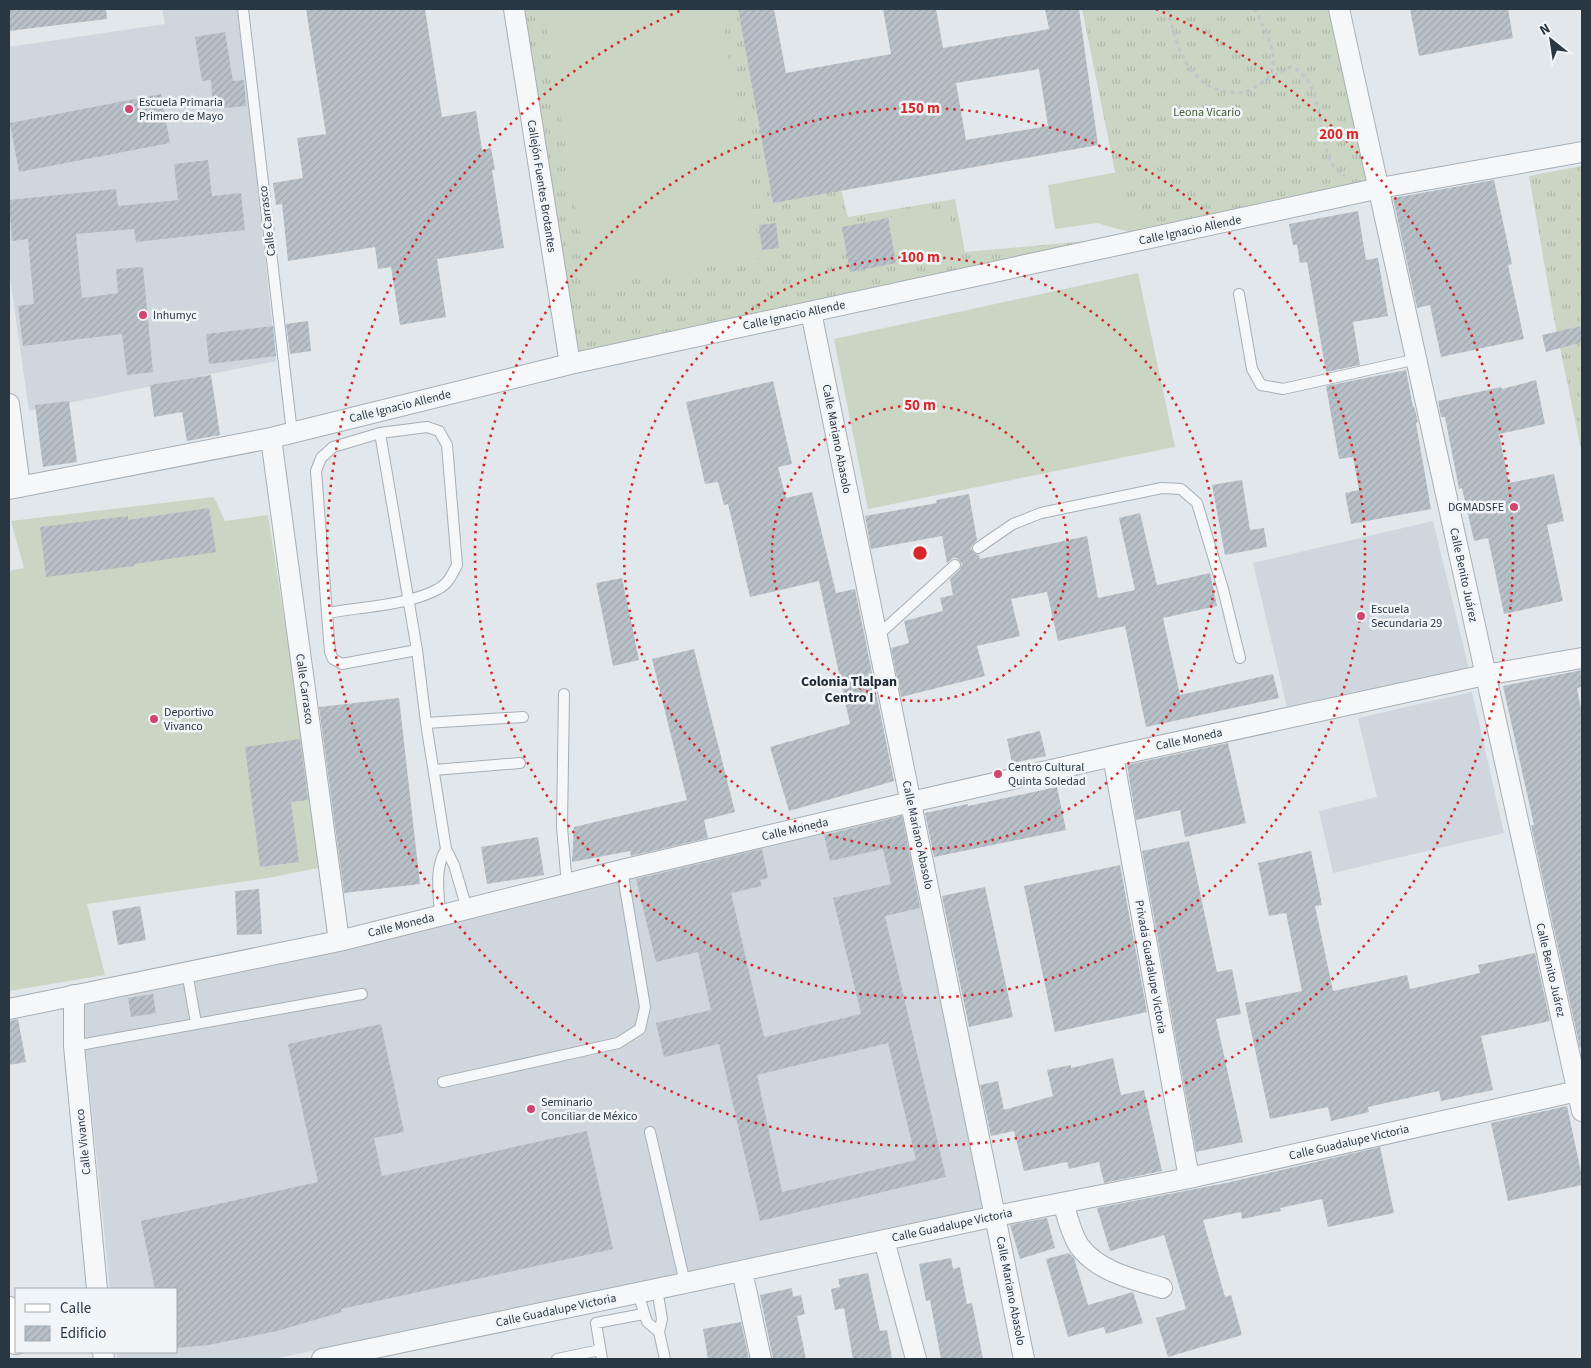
<svg xmlns="http://www.w3.org/2000/svg" width="1591" height="1368" viewBox="0 0 1591 1368" font-family="'Source Sans 3',sans-serif">
<defs>
<pattern id="grass-tufts" width="24" height="20" patternUnits="userSpaceOnUse" patternTransform="scale(1.25)"><rect width="24" height="20" fill="#cad5c3"/><path d="M3 7l-1-3M5 7V3M7 7l1-3M15 17l-1-3M17 17v-4M19 17l1-3" fill="none" stroke="#aeb7a9"/></pattern>
<pattern id="building-hatch" width="6" height="6" patternUnits="userSpaceOnUse" patternTransform="scale(1.25)"><rect width="6" height="6" fill="#b9c1c8"/><path d="M-1 1l2-2M0 6l6-6M5 7l2-2" fill="none" stroke="#9fa6ad"/></pattern>
</defs>
<rect width="100%" height="100%" fill="#e2e7eb"/>
<!-- built -->
<path fill="#d0d6dd" d="M162 9H239L276 361 29 411 9 270V47L165 24Z
M1433 521 1469 669 1287 707 1253 563Z
M1472 692 1504 833 1333 873 1319 811 1377 797 1358 718Z
M910 814 990 1213 273 1359H117L116 1352H176V1289H110L81 1005Z"/>
<!-- grass -->
<path fill="url(#grass-tufts)" d="M524 9H738L773 203 841 190 848 217 955 199 965 252 1143 236 968 267 574 352Z
M1082 9H1333L1371 183 1127 231Z
M1582 166V454L1554 319 1529 176Z"/>
<!-- pitch -->
<path fill="#cad5c3" d="M543 9H720L761 258 589 287Z
M1118 172 1143 236 1097 223 1055 229 1048 185Z
M948 208 957 251 896 261 888 218Z
M1138 273 1175 447 868 509 834 339Z
M214 497 225 521 268 515 323 867 268 878 87 904 105 975 9 991V571L24 568 11 521Z"/>
<!-- building -->
<path fill="url(#building-hatch)" fill-rule="evenodd" d="M9 9H106L107 19 9 31Z
M306 9H425L442 117 476 111 482 150 491 148 495 170H492L504 248 437 259 446 317 400 325 391 267 378 269 375 247 288 261 282 204 276 205 273 183 303 178 297 138 326 134Z
M738 9H774L786 73 891 54 883 9H936L943 48 1049 29 1045 9H1079L1098 145 773 203ZM1039 69 1048 126 966 140 956 83Z
M1410 9H1508L1513 38 1419 56Z
M225 32 233 81 244 80 246 106 213 109 211 80 202 81 195 37Z
M161 94 170 143 19 172 10 123Z
M208 160 212 196 241 193 245 230 136 242 134 229 76 234 82 298 118 293 116 269 143 267 153 372 127 375 122 334 23 346 18 306 34 304 28 239 12 241 9 200 116 189 118 206 178 200 174 164Z
M1494 180 1512 264 1508 265 1524 339 1441 357 1430 305 1417 308 1393 198Z
M1358 211 1366 260 1378 258 1388 316 1353 322 1360 365 1326 372 1307 262 1300 263 1297 245H1293L1289 224Z
M888 218 896 263 850 272 842 227Z
M776 223 779 248 762 250 759 225Z
M308 321 311 351 290 354 286 324Z
M273 326 276 356 209 364 206 334Z
M1582 326V342L1546 352 1542 335Z
M1406 370 1413 407 1414 406 1418 422 1416 423 1431 509 1351 524 1345 493 1359 490 1353 457 1339 459 1326 386Z
M211 375 220 435 187 441 182 412 154 417 150 385Z
M1536 380 1545 424 1499 434 1509 483 1554 474 1564 521 1547 525 1563 601 1504 614 1488 538 1474 541 1462 488 1459 489 1445 417H1441L1438 401 1501 387 1502 389Z
M773 381 792 464 778 467 786 498 812 492 836 593 855 589 894 781 789 811 770 747 850 724 819 581 750 597 728 504 724 505 718 482 705 484 686 402Z
M69 401 77 462 43 467 35 405Z
M1242 480 1250 530 1264 528 1267 547 1225 555 1212 485Z
M969 494 977 540 972 545 971 549 975 554 979 555 980 559 1087 536 1098 598 1135 590 1119 518 1140 513 1157 585 1210 573 1217 606 1163 618 1180 695 1273 674 1279 698 1146 727 1125 626 1058 641 1047 592 1011 599 1020 636 977 646 985 676 901 697 891 648 909 643 904 621 943 611 940 598 953 595 950 579 960 570 962 564 957 558H953L947 563 942 536 871 549 865 516 937 503 936 500Z
M209 508 216 552 134 564V566L46 577 40 527 128 516V520Z
M622 578 639 660 613 666 596 583Z
M694 649 735 812 704 820 708 838 631 856 630 851 572 862 574 827 687 800 652 659Z
M1582 670V687L1577 688 1582 714V1048H1580L1531 825H1534L1503 686Z
M399 698 420 884 344 893 319 707Z
M1040 731 1046 756 1012 763 1007 739Z
M300 739 308 800 291 802 299 862 260 867 245 747Z
M1228 743 1246 823 1185 837 1180 810 1136 820 1127 765Z
M1057 787 1066 830 934 857 925 813 968 804V806Z
M902 816 920 908 885 916 946 1177 760 1221 719 1044 664 1057 656 1023 711 1010 698 952 656 962 636 879 762 849 768 878 760 880 762 886 731 893 764 1037 861 1014 833 898 891 884 883 849 830 861 824 835ZM888 1043 916 1160 782 1192 757 1075Z
M538 837 544 875 487 884 481 847Z
M1189 841 1217 972 1232 969 1241 1014 1216 1019 1243 1142 1196 1152 1142 851Z
M1311 851 1322 905 1315 906 1333 991 1407 975 1410 989 1480 973 1478 965 1535 953 1550 1021 1481 1036 1493 1090 1441 1101 1439 1091 1368 1107 1369 1112 1331 1121 1328 1107 1270 1119 1245 1003 1302 991 1286 913 1269 916 1258 863Z
M1120 865 1147 1012 1055 1032 1024 886Z
M985 887 1013 1017 969 1027 942 896Z
M259 889 262 934 237 935 235 891Z
M140 906 146 940 118 945 112 911Z
M153 994 156 1013 131 1017 128 998Z
M18 1019 26 1062 9 1065V1021Z
M381 1024 404 1132 374 1138 382 1176 587 1131 613 1249 341 1309 342 1312 277 1331 209 1345 176 1348V1289H155L141 1221 318 1182 288 1044Z
M1113 1058 1121 1095 1144 1090 1162 1171 1104 1183 1099 1162 1069 1169 1067 1162 1024 1171 1014 1131 991 1136 980 1085 998 1081 1004 1110 1053 1096 1047 1070 1071 1065V1068Z
M1567 1106 1582 1177V1185L1508 1201 1491 1123Z
M1380 1147 1394 1213 1328 1227 1322 1199 1280 1208 1281 1211 1242 1219 1241 1212 1203 1220 1225 1297 1231 1295 1242 1335 1168 1357 1156 1318 1186 1309 1164 1235 1110 1251 1097 1208 1226 1183Z
M1047 1218 1055 1248 1020 1259 1010 1225Z
M1069 1253 1074 1258 1088 1305 1133 1292 1143 1323 1106 1334 1104 1327 1068 1337 1046 1259Z
M951 1258 953 1269 960 1267 967 1304 972 1303 983 1359H941L930 1300 926 1301 919 1264Z
M868 1273 880 1331 887 1330 892 1359H853L844 1308 835 1310 831 1289 840 1287 838 1279Z
M792 1288 793 1297 801 1295 805 1314 797 1316 806 1359H773L760 1295Z
M741 1322 749 1359H708L703 1329Z"/>
<g fill="none" stroke-linecap="round" stroke-linejoin="round">
<!-- lane casing -->
<g stroke="#a7afb5" stroke-width="12">
<path id="lane" d="M243 9 292 433
M1239 294 1252 369 1261 385 1283 389 1417 359
M380 433 417 650 426 723 446 849 454 865 467 909
M978 548 1013 524 1041 513 1162 488 1181 489 1197 503 1223 589 1240 658
M327 613C360 607 410 605 438 589 448 584 452 575 457 565L447 445 439 431 427 427 380 433 333 447 321 458 316 471 330 652 333 659 342 664 417 650
M877 636 955 565
M564 694 562 827 567 885
M426 723 523 717
M434 770 520 763
M440 915C439 893 434 869 446 849
M187 972 196 1023
M74 1046 362 994
M443 1082 618 1043 640 1029 645 1007 622 870
M650 1132 685 1283
M657 1289 662 1319 659 1332 665 1359
M638 1293 647 1322 659 1332
M557 1359 600 1350
M602 1359 596 1323 643 1314"/>
</g>
<!-- street casing -->
<g stroke="#a7afb5" stroke-width="22">
<path id="street" d="M514 9 570 364
M1339 9 1582 1111
M811 312 1024 1359
M9 404 20 487
M271 438 339 941
M9 489 271 438 570 364 1380 188 1582 152
M1113 756 1189 1178
M74 995V1046L97 1289
M9 1009 339 941 622 870 911 802 1113 756 1485 675 1582 658
M1063 1203C1067 1215 1072 1237 1080 1247 1099 1272 1133 1279 1162 1288
M884 1240 916 1359
M742 1271 761 1359
M103 1352 104 1359
M322 1359 685 1283 996 1216 1189 1178 1582 1090"/>
</g>
<!-- secondary casing -->
<g stroke="#a7afb5" stroke-width="30">
<path id="secondary" d="M9 1311 16 1340"/>
</g>
<!-- path -->
<path stroke="#c0c5ca" stroke-width="3" stroke-dasharray="4 4" stroke-linecap="butt" d="M1168 9C1175 43 1188 87 1228 92 1240 93 1243 94 1253 88 1262 83 1272 78 1273 66 1276 48 1262 25 1255 9
M1267 80 1290 67C1323 76 1318 136 1331 162 1333 167 1340 172 1345 176"/>
<!-- lane -->
<use href="#lane" stroke="#f5f7f9" stroke-width="10"/>
<!-- street -->
<use href="#street" stroke="#f5f7f9" stroke-width="20"/>
<!-- secondary -->
<use href="#secondary" stroke="#fff" stroke-width="28"/>
</g>
<!-- distance rings -->
<g fill="none" stroke="#d62828" stroke-width="2.5" stroke-dasharray="2.5 5">
<circle cx="920" cy="553" r="148"/>
<circle cx="920" cy="553" r="296"/>
<circle cx="920" cy="553" r="445"/>
<path d="M1156 9A593 593 0 1 1 684 9"/>
</g>
<!-- markers -->
<g fill="#d2456f" stroke="#f2f5f8" stroke-width="2">
<circle cx="129" cy="109" r="5"/>
<circle cx="143" cy="315" r="5"/>
<circle cx="1514" cy="507" r="5"/>
<circle cx="1361" cy="616" r="5"/>
<circle cx="154" cy="719" r="5"/>
<circle cx="998" cy="774" r="5"/>
<circle cx="531" cy="1109" r="5"/>
</g>
<g text-anchor="middle" stroke-width="5" stroke-linejoin="round" paint-order="stroke">
<!-- poi labels -->
<g font-size="12" fill="#293743" stroke="#f2f5f8" text-anchor="start">
<text x="139" y="106">Escuela Primaria<tspan x="139" dy="14">Primero de Mayo</tspan></text>
<text x="153" y="319">Inhumyc</text>
<text x="1504" y="511" text-anchor="end">DGMADSFE</text>
<text x="1371" y="613">Escuela<tspan x="1371" dy="14">Secundaria 29</tspan></text>
<text x="164" y="716">Deportivo<tspan x="164" dy="14">Vivanco</tspan></text>
<text x="1008" y="771">Centro Cultural<tspan x="1008" dy="14">Quinta Soledad</tspan></text>
<text x="541" y="1106">Seminario<tspan x="541" dy="14">Conciliar de México</tspan></text>
</g>
<!-- park labels -->
<g font-size="12" fill="#446036" stroke="#f2f5f8">
<text x="1207" y="116">Leona Vicario</text>
</g>
<!-- street labels -->
<g font-size="12" fill="#293743" stroke="#f2f5f8">
<text transform="translate(542 186) rotate(81)" y="4">Callejón Fuentes Brotantes</text>
<text transform="translate(267 221) rotate(-97)" y="4">Calle Carrasco</text>
<text transform="translate(1190 230) rotate(-12)" y="4">Calle Ignacio Allende</text>
<text transform="translate(794 315) rotate(-12)" y="4">Calle Ignacio Allende</text>
<text transform="translate(400 406) rotate(-14)" y="4">Calle Ignacio Allende</text>
<text transform="translate(837 439) rotate(79)" y="4">Calle Mariano Abasolo</text>
<text transform="translate(1464 575) rotate(78)" y="4">Calle Benito Juárez</text>
<text transform="translate(305 689) rotate(82)" y="4">Calle Carrasco</text>
<text transform="translate(1189 739) rotate(-12)" y="4">Calle Moneda</text>
<text transform="translate(795 829) rotate(-13)" y="4">Calle Moneda</text>
<text transform="translate(918 835) rotate(78)" y="4">Calle Mariano Abasolo</text>
<text transform="translate(401 925) rotate(-14)" y="4">Calle Moneda</text>
<text transform="translate(1151 967) rotate(80)" y="4">Privada Guadalupe Victoria</text>
<text transform="translate(1551 970) rotate(77)" y="4">Calle Benito Juárez</text>
<text transform="translate(83 1142) rotate(-96)" y="4">Calle Vivanco</text>
<text transform="translate(1349 1142) rotate(-13)" y="4">Calle Guadalupe Victoria</text>
<text transform="translate(952 1225) rotate(-12)" y="4">Calle Guadalupe Victoria</text>
<text transform="translate(1011 1291) rotate(79)" y="4">Calle Mariano Abasolo</text>
<text transform="translate(556 1310) rotate(-12)" y="4">Calle Guadalupe Victoria</text>
</g>
<!-- neighbourhood labels -->
<g font-size="14" font-weight="bold" fill="#1c2834" stroke="#f2f5f8">
<text x="849" y="686">Colonia Tlalpan<tspan x="849" dy="16">Centro I</tspan></text>
</g>
</g>
<circle cx="920" cy="553" r="8" fill="#d62828" stroke="#f2f5f8" stroke-width="2.5"/>
<g font-size="15" text-anchor="middle" font-weight="bold" fill="#d62828" stroke="#f2f5f8" stroke-width="5" stroke-linejoin="round" paint-order="stroke">
<text x="920" y="113">150 m</text>
<text x="1339" y="139">200 m</text>
<text x="920" y="262">100 m</text>
<text x="920" y="410">50 m</text>
</g>
<!-- border -->
<rect width="1591" height="1368" fill="none" stroke="#293743" stroke-width="20"/>
<!-- legend -->
<rect x="15" y="1288" width="162" height="65" fill="#f2f5f8" stroke="#a2a9b0"/>
<rect x="25" y="1304" width="25" height="8" fill="#ffffff" stroke="#a2a9b0"/>
<text x="60" y="1313" font-size="15" fill="#293743">Calle</text>
<rect x="25" y="1326" width="25" height="15" fill="url(#building-hatch)" stroke="#a2a9b0"/>
<text x="60" y="1338" font-size="15" fill="#293743">Edificio</text>
<!-- north arrow -->
<g transform="translate(1551 40) rotate(330)" stroke="#f2f5f8" stroke-width="4" paint-order="stroke">
<path d="M0-4L9 19L0 12L-9 19Z" fill="#293743"/>
<text y="-8" font-size="14" font-weight="bold" text-anchor="middle" fill="#293743">N</text>
</g>
</svg>
